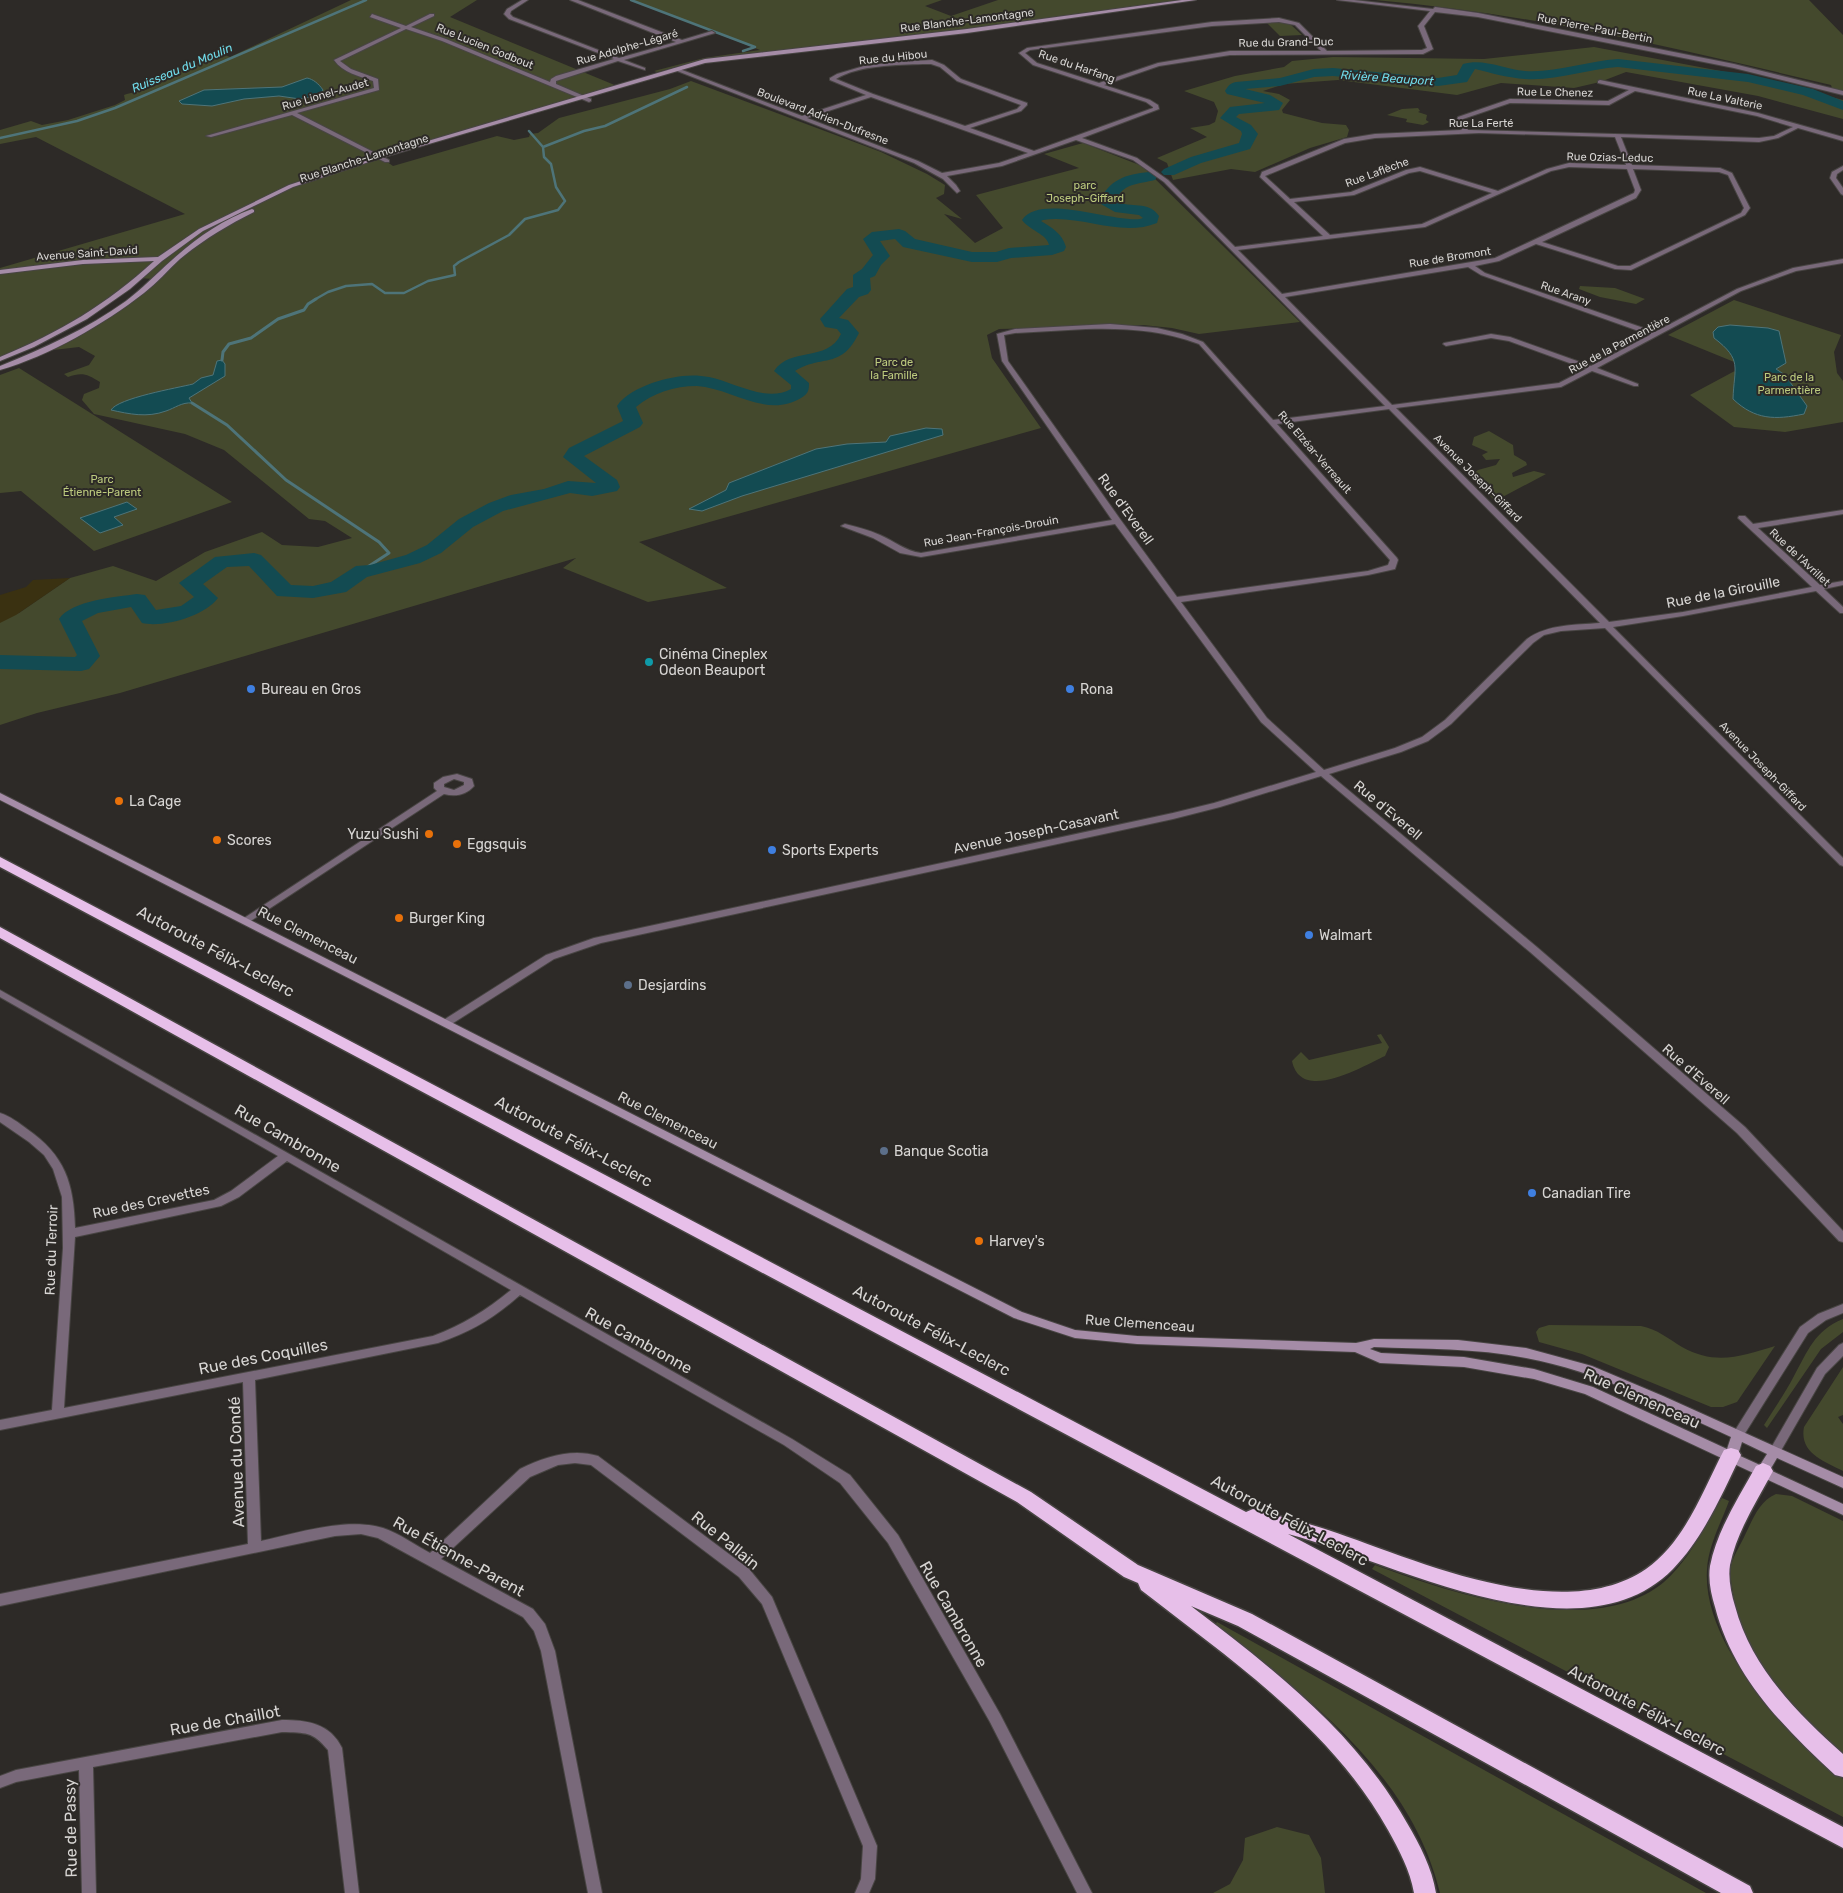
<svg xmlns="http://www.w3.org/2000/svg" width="1843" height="1893" viewBox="0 0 1843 1893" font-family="Rubik,sans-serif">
<rect width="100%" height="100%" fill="#2d2a27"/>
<!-- green -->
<path fill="#44492d" d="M351 0H477L450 17 617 86 380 157 393 166 497 136 514 140 529 137 530 134 538 133 559 118 670 89 691 81 881 152 927 174 945 185 944 194 936 198 962 219 944 214 975 243 1003 228 976 195 1079 168 1044 154 1083 143 1142 166 1300 322 1199 334 1172 328 1143 325 999 329 987 335 992 358 1041 428 639 542 727 588 648 602 563 568 576 558 120 693 37 713 0 725V618L19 613 70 578 113 566 156 581 205 552 262 532 282 545 318 547 352 538 325 521 309 519 224 450 185 434 94 414 82 400 84 394 99 388 100 382C87 374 82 372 68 377L64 374 89 365 95 356 79 347 45 351 100 321 155 279 138 278 85 318 0 359V268L185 214 36 137 0 144V130L31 121 42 125 68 120 115 105 125 100 124 95C139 90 165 88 171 70L204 63 220 53 230 57Z
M630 0H942L925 6 951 16 998 0H1179L966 29 707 59 657 72 654 71 704 58 760 50Z
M1375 0H1809L1843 35V91L1832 88 1831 85C1680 49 1530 13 1375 0Z
M1284 21 1289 23 1302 35 1280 36 1266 22Z
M1594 47 1763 79 1843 100V119L1758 96 1626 72 1600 82 1574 88 1501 83 1457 95 1338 80 1284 84 1263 91 1279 94 1290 100 1282 110 1283 113 1322 123 1346 125 1349 130 1347 137 1310 148 1255 172 1231 169 1173 180 1167 163 1157 158 1207 137 1190 128 1209 125 1215 122 1218 111 1214 102 1184 91 1235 76 1284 67 1292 61 1333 57 1484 59Z
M1418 108 1420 111 1418 112 1427 115 1426 120 1429 122 1423 125 1406 122 1407 119 1387 115 1402 109Z
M1580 286 1615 288 1645 299 1636 304 1600 297 1579 289Z
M1734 300 1841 335 1834 352 1837 373 1843 381V422L1785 432 1734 427 1690 395 1744 366 1668 335Z
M19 368 232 502 94 551 21 491 0 493V375Z
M1489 431 1513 445 1514 455 1526 462 1527 465 1512 473 1513 477 1534 471 1546 474 1495 501 1471 476 1478 470 1496 465 1500 459 1486 460 1482 455 1488 452 1472 445 1474 437Z
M1381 1034 1389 1047 1385 1056C1363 1066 1301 1104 1292 1061L1301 1052 1309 1060 1382 1043 1377 1035Z
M1843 1319V1332L1821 1349 1767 1428 1764 1425C1774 1409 1785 1393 1794 1376 1808 1351 1814 1331 1843 1319Z
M1549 1325 1641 1326C1657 1329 1669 1339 1682 1347 1716 1366 1742 1356 1775 1346L1737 1402 1723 1407H1711L1582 1354 1539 1342 1536 1332 1539 1328Z
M1843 1367V1415L1838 1417 1843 1424V1471C1824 1461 1799 1453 1804 1427Z
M1776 1494 1792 1496 1843 1521V1753C1796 1711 1744 1658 1733 1593 1732 1585 1729 1574 1731 1566 1733 1556 1741 1544 1745 1535 1753 1519 1759 1501 1776 1494Z
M1722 1498 1729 1501C1721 1523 1708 1546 1707 1570 1702 1646 1789 1735 1843 1779V1817L1372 1569 1375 1565C1450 1593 1594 1641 1664 1582 1690 1559 1705 1526 1722 1498Z
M1217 1622 1706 1893H1440C1411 1773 1307 1697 1215 1625Z
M1277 1827 1309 1835 1321 1858 1325 1893H1213L1230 1884 1243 1860 1245 1838Z"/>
<!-- sand -->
<path fill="#3a3111" d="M70 578 16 615 0 623V595L26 587 33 580Z"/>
<!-- water -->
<path fill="#134b52" stroke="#4e7479" d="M307 78C313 79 319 84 323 90L320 95 300 99 279 96 244 99 212 106 182 104 179 101 204 90 282 87Z
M1730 325 1768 328 1779 331 1786 363 1776 369 1785 375 1807 406 1804 414C1775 420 1755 420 1733 399 1734 367 1743 360 1714 338L1713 332 1718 327Z
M222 360 225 364V376L189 398 192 403C182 402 175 408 166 411 147 418 129 414 111 410 118 398 177 388 193 384L201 378 213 375 217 361Z
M926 428 942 429 943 435 742 496 702 511 689 509 726 490 729 483 816 449 847 444 886 442 890 436Z
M127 502 137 509 114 517 123 525 100 533 80 518Z"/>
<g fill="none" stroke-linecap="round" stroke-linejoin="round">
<!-- stream-far1 -->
<path stroke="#4e7479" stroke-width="2.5" d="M631 0 755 47 743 51
M0 138 77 121 115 108 366 0
M543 147 584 131 605 126 687 87
M314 300 328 292 346 286 372 284 385 293H404L428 281 455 275 454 266 459 262 509 235 525 219 558 210 565 201 556 187 551 164 544 157 543 147 529 131"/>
<!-- stream -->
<path stroke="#4e7479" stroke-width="3" d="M222 360 223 352 229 344 251 338 278 319 304 310 308 304 316 299
M192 403 227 425 286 480 379 542 389 553 363 570"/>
<!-- river -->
<path fill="#134b52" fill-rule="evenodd" d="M1618 59 1748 74 1813 89 1843 101V110L1803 95 1748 82 1618 67C1587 69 1557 81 1525 79 1509 78 1491 73 1475 69L1467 82 1438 86 1333 76 1314 77 1280 86 1245 89 1270 95 1283 103 1279 110 1239 114 1236 117 1251 125 1258 134 1250 149 1201 163 1174 175H1164L1161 172 1164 169 1191 157 1239 143 1242 134 1241 131 1220 118 1230 107 1265 103 1227 94 1225 91C1228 86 1230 83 1236 82L1280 78 1314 69 1333 68 1438 78 1457 75 1463 64C1484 58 1503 69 1525 71 1556 73 1587 61 1618 59Z
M1149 172 1155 174 1157 177 1155 180C1139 184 1122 183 1116 201 1131 209 1148 200 1159 216L1157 223C1120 238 1081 214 1043 220L1041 221C1052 228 1062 233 1066 247L1064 251 1052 255 1011 258 997 262H972L903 247 895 239 880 241 890 256 881 265 875 276 870 278 871 290 868 294 859 297 839 318 848 320 859 333C841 370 823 354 795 371L809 383C809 391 808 394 801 398 767 419 731 388 697 386 674 386 653 393 636 407L643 423 640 427 584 456 617 480 620 487 617 491 592 496 570 493 503 511 473 527 441 553 420 563 367 577 346 592 313 598 277 596 249 566 227 567 203 584 218 598C205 616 163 628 142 623L131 607 98 613 82 621 100 656 89 669 81 671 0 669V655L75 657 77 655 59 619C72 600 116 597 137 594L145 595 156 610 181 606 194 597 179 583 215 557 254 553 261 555 291 585 313 586 331 582 356 566 370 565 406 555 427 545 459 519 489 503 511 495 544 489 568 481 596 483 563 457 569 448 623 421 617 406C624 395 639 388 652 383 670 377 690 373 709 377 734 382 766 403 791 389V385L774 371C791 346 827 363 841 334L837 329 825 327 820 319 847 289 853 287V275L862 269 873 255 863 239 872 232 899 229 905 231 915 239 972 252H996L1009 248 1049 245C1047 234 1029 230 1022 220 1040 193 1112 222 1140 219L1143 218 1139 215 1115 212 1099 203C1108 180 1126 174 1149 172Z"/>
<!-- street casing -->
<g stroke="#484543" stroke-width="2">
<path id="street" d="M522 0H528L511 11 510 14 513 17 619 58 676 42 570 0H578L682 40 712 31 715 33 624 60 645 68V70L618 61 556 81V84L591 99V101L589 102 442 41 406 29 340 61 351 69 378 79 379 90 297 113 389 160V162H385L292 115 211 137 206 136 374 88 373 81C359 76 343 73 334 60L401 28 370 17 372 14 406 26 430 14H434V16L411 27 446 39 550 82 551 79 556 76 614 59 509 19 504 14 507 9Z
M1337 0H1354L1433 9 1435 7 1478 13 1734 64 1843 91V95L1734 68 1478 17 1435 12 1424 26 1433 49 1423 54 1230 55 1159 66 1104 85 1150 100 1158 105 1159 109 1082 138 1137 158 1168 180 1235 247 1323 236 1260 177 1262 172 1344 139 1375 134 1462 130 1456 122 1458 117 1510 99 1608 101 1629 90 1598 83V81L1600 80 1758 113 1843 137V141L1798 128 1778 138 1759 142 1621 137 1632 165 1720 168 1732 173 1750 208 1745 215 1631 270 1615 269 1536 244 1499 261 1475 266 1485 273 1655 332 1737 289 1793 268 1843 259V263L1796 271 1741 291 1597 368 1638 384V386H1634L1592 371 1561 387 1396 408 1609 622 1683 612 1812 587 1738 518 1739 516H1745L1753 524 1843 510V514L1758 528 1820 585 1843 581V585L1824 589 1843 607V613H1840L1816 591 1683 616 1613 627 1843 858V866L1840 865 1605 628 1561 631 1544 635 1533 643 1451 724 1428 741 1401 752 1329 774 1538 948 1745 1127 1843 1231V1242L1839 1241 1737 1133 1530 952 1321 776 1220 807 1173 819 601 943 554 959 450 1025H442L441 1023 442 1021 546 955 594 938 1173 813 1214 803 1316 772 1261 722 1115 524 921 557 900 553 873 538 841 526 845 524C857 527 869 530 880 535 894 541 905 551 921 553L1112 520 1002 361 997 334 1015 329 1110 324 1157 328 1182 334 1203 342 1273 420 1385 406 1164 182 1133 160 1076 140 1002 166 947 176 956 185 960 191 957 193 943 179 914 163 672 69 677 68 802 116 866 95 830 80V78L837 74 864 66 896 62 932 60 944 65 961 79 1027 103V105L1021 111 970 128 1034 151 1153 108V107L1146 102 1033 65 1019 53 1027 48 1212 22 1279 18 1299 23 1327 51 1422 50 1427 48 1418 26 1430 11ZM1279 22 1295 25 1321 51H1230L1158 63 1099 83 1037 63 1025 53 1030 50 1212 26ZM923 64H931L940 67 957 81 1021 105 1017 109 965 126 873 94 836 79C858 65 897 65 923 64ZM1635 91 1757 116 1793 127 1774 136 1759 138 1468 130 1462 122 1463 119 1510 103 1609 105ZM871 97 1028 153 999 163 942 173 918 161 807 118ZM1479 133 1615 137 1626 165 1569 163 1547 169 1498 191 1420 167 1406 170 1351 192 1290 199 1265 176 1345 143 1375 138ZM1569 167 1627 169 1635 190 1634 193 1495 258 1282 294 1238 250 1425 227 1551 171ZM1633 169 1719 172 1728 175 1744 208 1741 213 1630 266H1618L1542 242 1636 198 1641 190ZM1420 171 1492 193 1422 224 1330 235 1294 202 1354 195 1409 173ZM1468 267 1481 275 1650 335 1591 366 1510 337 1491 334 1444 343 1443 344 1446 346 1491 338 1509 341 1586 369 1559 383 1392 405 1285 297ZM1086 329C1127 328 1160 330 1199 344L1390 560 1388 565 1368 571 1177 597 1120 519 1008 361 1004 335 1015 333ZM1389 409 1600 623C1575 625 1548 624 1527 639L1445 720 1422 737 1395 748 1324 770 1267 718 1181 602 1368 575 1395 569 1398 560 1397 558 1277 424Z
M1843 166V170L1837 174 1836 178 1843 188V195L1841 194 1830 178 1832 172Z
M457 774 472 779 474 786C466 795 456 797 444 794L249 922 246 923 241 920 437 791 434 788V783L443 777ZM454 779 464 782V785L454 790 444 787V784Z
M0 990 792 1439 850 1475 898 1535 1000 1714 1092 1893H1077L990 1722 888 1543 840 1483 784 1445 520 1295C494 1318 471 1332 438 1343L255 1380 261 1541C298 1533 346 1517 383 1528 399 1533 415 1545 430 1553L520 1469C544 1457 572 1448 598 1456L749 1569 772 1597 877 1846 875 1879 869 1893H855L861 1879 863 1846 762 1604 739 1577 591 1465 575 1463 558 1465 530 1477 441 1559 533 1609 545 1624 555 1651 602 1893H588L541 1651 534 1631 523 1617 378 1538 361 1534 335 1536 0 1606V1594L248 1544 243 1382 0 1430V1420L52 1410 63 1248 62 1197 53 1169 44 1155 29 1142 0 1122V1113C10 1116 19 1123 27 1129 65 1155 74 1184 75 1228L214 1200 231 1191 278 1156 0 997ZM287 1161 511 1290C487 1310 463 1325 433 1336L64 1408 75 1237 221 1206 239 1197Z
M1843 1304V1313L1826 1320 1808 1333 1742 1438 1738 1440 1734 1438 1732 1435 1734 1432 1800 1327 1818 1314Z
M1843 1343V1356L1825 1374 1779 1454 1775 1456 1771 1454 1769 1451 1771 1448 1817 1368 1839 1345Z
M282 1720C307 1720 330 1723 342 1748L359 1893H345L328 1750C312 1731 306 1733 282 1732L93 1767 96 1893H82L79 1770 16 1782 0 1788V1776L16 1770Z"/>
</g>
<!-- secondary casing -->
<g stroke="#484543" stroke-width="2">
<path id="secondary" d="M1182 0H1196L967 33 705 63 381 158 293 187 203 231 162 261 130 289 87 319 34 347 0 361V357C60 332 106 305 154 261L83 264 0 274V270L83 260 158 257 199 229 289 185 377 156 705 59 967 29Z
M252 209 254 210V212C228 225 203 240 180 259 168 270 157 283 144 293 104 324 49 356 0 370V366C44 348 87 329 126 301 142 289 156 274 172 260 194 240 223 219 252 209Z
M0 793 1022 1312 1075 1330 1137 1336 1356 1343 1374 1339 1458 1340 1526 1348 1592 1366 1663 1396 1843 1477V1488L1777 1458 1770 1470 1843 1504V1515L1585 1394 1534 1379 1464 1367 1380 1363 1355 1352 1137 1344 1075 1338 1014 1318 0 800ZM1374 1347C1424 1349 1476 1348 1526 1358 1598 1371 1665 1407 1731 1437L1727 1449 1593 1387 1534 1369 1464 1357 1381 1353 1370 1349ZM1742 1442 1767 1454 1760 1465 1738 1455Z"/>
</g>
<!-- highway casing -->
<g stroke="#484543" stroke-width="3">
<path id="highway" d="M0 857 1246 1512 1253 1509C1281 1517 1309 1523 1337 1533 1421 1562 1563 1626 1646 1569 1685 1542 1703 1490 1724 1450L1731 1448 1738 1450 1741 1455C1722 1494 1704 1537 1673 1569 1580 1664 1392 1561 1288 1534L1843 1827V1848L0 867Z
M0 927 1031 1492 1138 1565 1252 1614 1750 1886 1753 1893H1721L1238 1626 1191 1606C1273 1669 1355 1731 1407 1823 1420 1845 1432 1868 1436 1893H1414C1410 1870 1399 1850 1388 1830 1331 1728 1231 1660 1141 1590L1138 1583 1124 1577 1017 1502 0 938Z
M1763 1463 1770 1466 1773 1471C1757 1501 1737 1531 1730 1565 1728 1578 1731 1593 1735 1606 1751 1667 1797 1713 1843 1754V1777L1835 1775C1784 1728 1733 1677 1715 1607 1711 1594 1708 1580 1710 1566 1717 1530 1739 1497 1756 1466Z"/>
</g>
<!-- street -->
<use href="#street" fill="#79697a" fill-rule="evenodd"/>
<!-- secondary -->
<use href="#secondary" fill="#a58ca7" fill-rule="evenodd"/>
<!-- highway -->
<use href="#highway" fill="#e7bfe9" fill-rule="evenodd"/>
</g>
<!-- markers -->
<circle fill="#0f9aa8" stroke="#2d2a27" stroke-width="2" cx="649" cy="662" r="5"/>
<g fill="#3f7fe0" stroke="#2d2a27" stroke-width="2">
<circle cx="251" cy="689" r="5"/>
<circle cx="1070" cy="689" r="5"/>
<circle cx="772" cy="850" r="5"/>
<circle cx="1309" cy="935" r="5"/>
<circle cx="1532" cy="1193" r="5"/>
</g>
<g fill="#e8710a" stroke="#2d2a27" stroke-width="2">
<circle cx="119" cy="801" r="5"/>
<circle cx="429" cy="834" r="5"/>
<circle cx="217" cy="840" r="5"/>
<circle cx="457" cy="844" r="5"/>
<circle cx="399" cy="918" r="5"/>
<circle cx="979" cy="1241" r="5"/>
</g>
<g fill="#5c6f8a" stroke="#2d2a27" stroke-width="2">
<circle cx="628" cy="985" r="5"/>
<circle cx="884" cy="1151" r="5"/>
</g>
<g text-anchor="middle" stroke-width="4" stroke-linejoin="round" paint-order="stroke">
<!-- far-street labels -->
<g font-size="11" fill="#d7d5d3" stroke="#2d2a27">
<text transform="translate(967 20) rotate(-7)" y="4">Rue Blanche-Lamontagne</text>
<text transform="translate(1595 28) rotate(11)" y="4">Rue Pierre-Paul-Bertin</text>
<text transform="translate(1286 42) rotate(-1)" y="4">Rue du Grand-Duc</text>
<text transform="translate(485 46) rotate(22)" y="4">Rue Lucien Godbout</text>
<text transform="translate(627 47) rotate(-16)" y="4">Rue Adolphe-Légaré</text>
<text transform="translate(893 57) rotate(-6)" y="4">Rue du Hibou</text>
<text transform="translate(1077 66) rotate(19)" y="4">Rue du Harfang</text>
<text transform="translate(1555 92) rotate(1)" y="4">Rue Le Chenez</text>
<text transform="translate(325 94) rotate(-16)" y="4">Rue Lionel-Audet</text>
<text transform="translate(1725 98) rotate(12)" y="4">Rue La Valterie</text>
<text transform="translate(823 116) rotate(21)" y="4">Boulevard Adrien-Dufresne</text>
<text x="1481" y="127">Rue La Ferté</text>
<text transform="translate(1610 157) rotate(1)" y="4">Rue Ozias-Leduc</text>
<text transform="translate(364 158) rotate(-18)" y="4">Rue Blanche-Lamontagne</text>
<text transform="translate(1377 172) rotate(-20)" y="4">Rue Laflèche</text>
<text transform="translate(87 253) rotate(-4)" y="4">Avenue Saint-David</text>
<text transform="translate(1450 257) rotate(-9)" y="4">Rue de Bromont</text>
<text transform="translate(1566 293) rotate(19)" y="4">Rue Arany</text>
<text transform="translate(1619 344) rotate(-28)" y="4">Rue de la Parmentière</text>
<text transform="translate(1315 452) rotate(49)" y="4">Rue Elzéar-Verreault</text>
<text transform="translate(1478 478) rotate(45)" y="4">Avenue Joseph-Giffard</text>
<text transform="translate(991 531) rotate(-10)" y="4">Rue Jean-François-Drouin</text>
<text transform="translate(1800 557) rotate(43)" y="4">Rue de l'Avrillet</text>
<text transform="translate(1763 766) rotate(46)" y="4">Avenue Joseph-Giffard</text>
</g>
<!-- far-park labels -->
<g font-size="11" fill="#bdcb7e" stroke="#2d2a27">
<text x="1085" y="189">parc<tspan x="1085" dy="13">Joseph-Giffard</tspan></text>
<text x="894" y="366">Parc de<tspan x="894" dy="13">la Famille</tspan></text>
<text x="1789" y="381">Parc de la<tspan x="1789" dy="13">Parmentière</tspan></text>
<text x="102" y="483">Parc<tspan x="102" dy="13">Étienne-Parent</tspan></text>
</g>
<!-- far-water labels -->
<g font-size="12" font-style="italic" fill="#70dceb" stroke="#2d2a27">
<text transform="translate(182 68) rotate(-23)" y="4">Ruisseau du Moulin</text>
<text transform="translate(1387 78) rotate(4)" y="4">Rivière Beauport</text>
</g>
<!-- street labels -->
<g font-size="14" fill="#d7d5d3" stroke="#2d2a27">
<text transform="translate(1126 509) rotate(54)" y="5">Rue d'Everell</text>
<text transform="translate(1723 592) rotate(-11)" y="5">Rue de la Girouille</text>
<text transform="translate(1388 810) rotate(40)" y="5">Rue d'Everell</text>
<text transform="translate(1036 831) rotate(-12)" y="5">Avenue Joseph-Casavant</text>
<text transform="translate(308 935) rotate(27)" y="5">Rue Clemenceau</text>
<text transform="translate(1696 1074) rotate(41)" y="5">Rue d'Everell</text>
<text transform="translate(668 1120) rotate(27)" y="5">Rue Clemenceau</text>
<text transform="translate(151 1201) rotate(-12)" y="5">Rue des Crevettes</text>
<text transform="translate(51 1250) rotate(-88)" y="5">Rue du Terroir</text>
<text transform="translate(1140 1323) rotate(4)" y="5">Rue Clemenceau</text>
</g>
<!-- poi labels -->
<g font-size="14" fill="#d7d5d3" stroke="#2d2a27" text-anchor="start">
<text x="659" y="659">Cinéma Cineplex<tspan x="659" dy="16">Odeon Beauport</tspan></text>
<text x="261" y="694">Bureau en Gros</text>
<text x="1080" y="694">Rona</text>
<text x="129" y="806">La Cage</text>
<text x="419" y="839" text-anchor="end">Yuzu Sushi</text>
<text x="227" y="845">Scores</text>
<text x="467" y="849">Eggsquis</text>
<text x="782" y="855">Sports Experts</text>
<text x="409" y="923">Burger King</text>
<text x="1319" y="940">Walmart</text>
<text x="638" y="990">Desjardins</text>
<text x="894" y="1156">Banque Scotia</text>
<text x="1542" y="1198">Canadian Tire</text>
<text x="989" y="1246">Harvey's</text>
</g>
<!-- near-street labels -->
<g font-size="16" fill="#d7d5d3" stroke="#2d2a27">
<text transform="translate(216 951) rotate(28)" y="6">Autoroute Félix-Leclerc</text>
<text transform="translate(288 1138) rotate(30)" y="6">Rue Cambronne</text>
<text transform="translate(574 1141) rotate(28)" y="6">Autoroute Félix-Leclerc</text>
<text transform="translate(932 1330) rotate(28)" y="6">Autoroute Félix-Leclerc</text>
<text transform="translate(639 1340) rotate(29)" y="6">Rue Cambronne</text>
<text transform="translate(263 1356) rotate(-11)" y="6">Rue des Coquilles</text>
<text transform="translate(1642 1398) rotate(24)" y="6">Rue Clemenceau</text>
<text transform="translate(236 1462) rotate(-92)" y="6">Avenue du Condé</text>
<text transform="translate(1290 1520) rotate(28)" y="6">Autoroute Félix-Leclerc</text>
<text transform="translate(726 1540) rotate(39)" y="6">Rue Pallain</text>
<text transform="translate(459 1556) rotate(29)" y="6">Rue Étienne-Parent</text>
<text transform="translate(954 1614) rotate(60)" y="6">Rue Cambronne</text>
<text transform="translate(1647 1710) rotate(28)" y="6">Autoroute Félix-Leclerc</text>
<text transform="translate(225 1720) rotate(-10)" y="6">Rue de Chaillot</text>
<text transform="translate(70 1828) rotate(-91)" y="6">Rue de Passy</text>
</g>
</g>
</svg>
